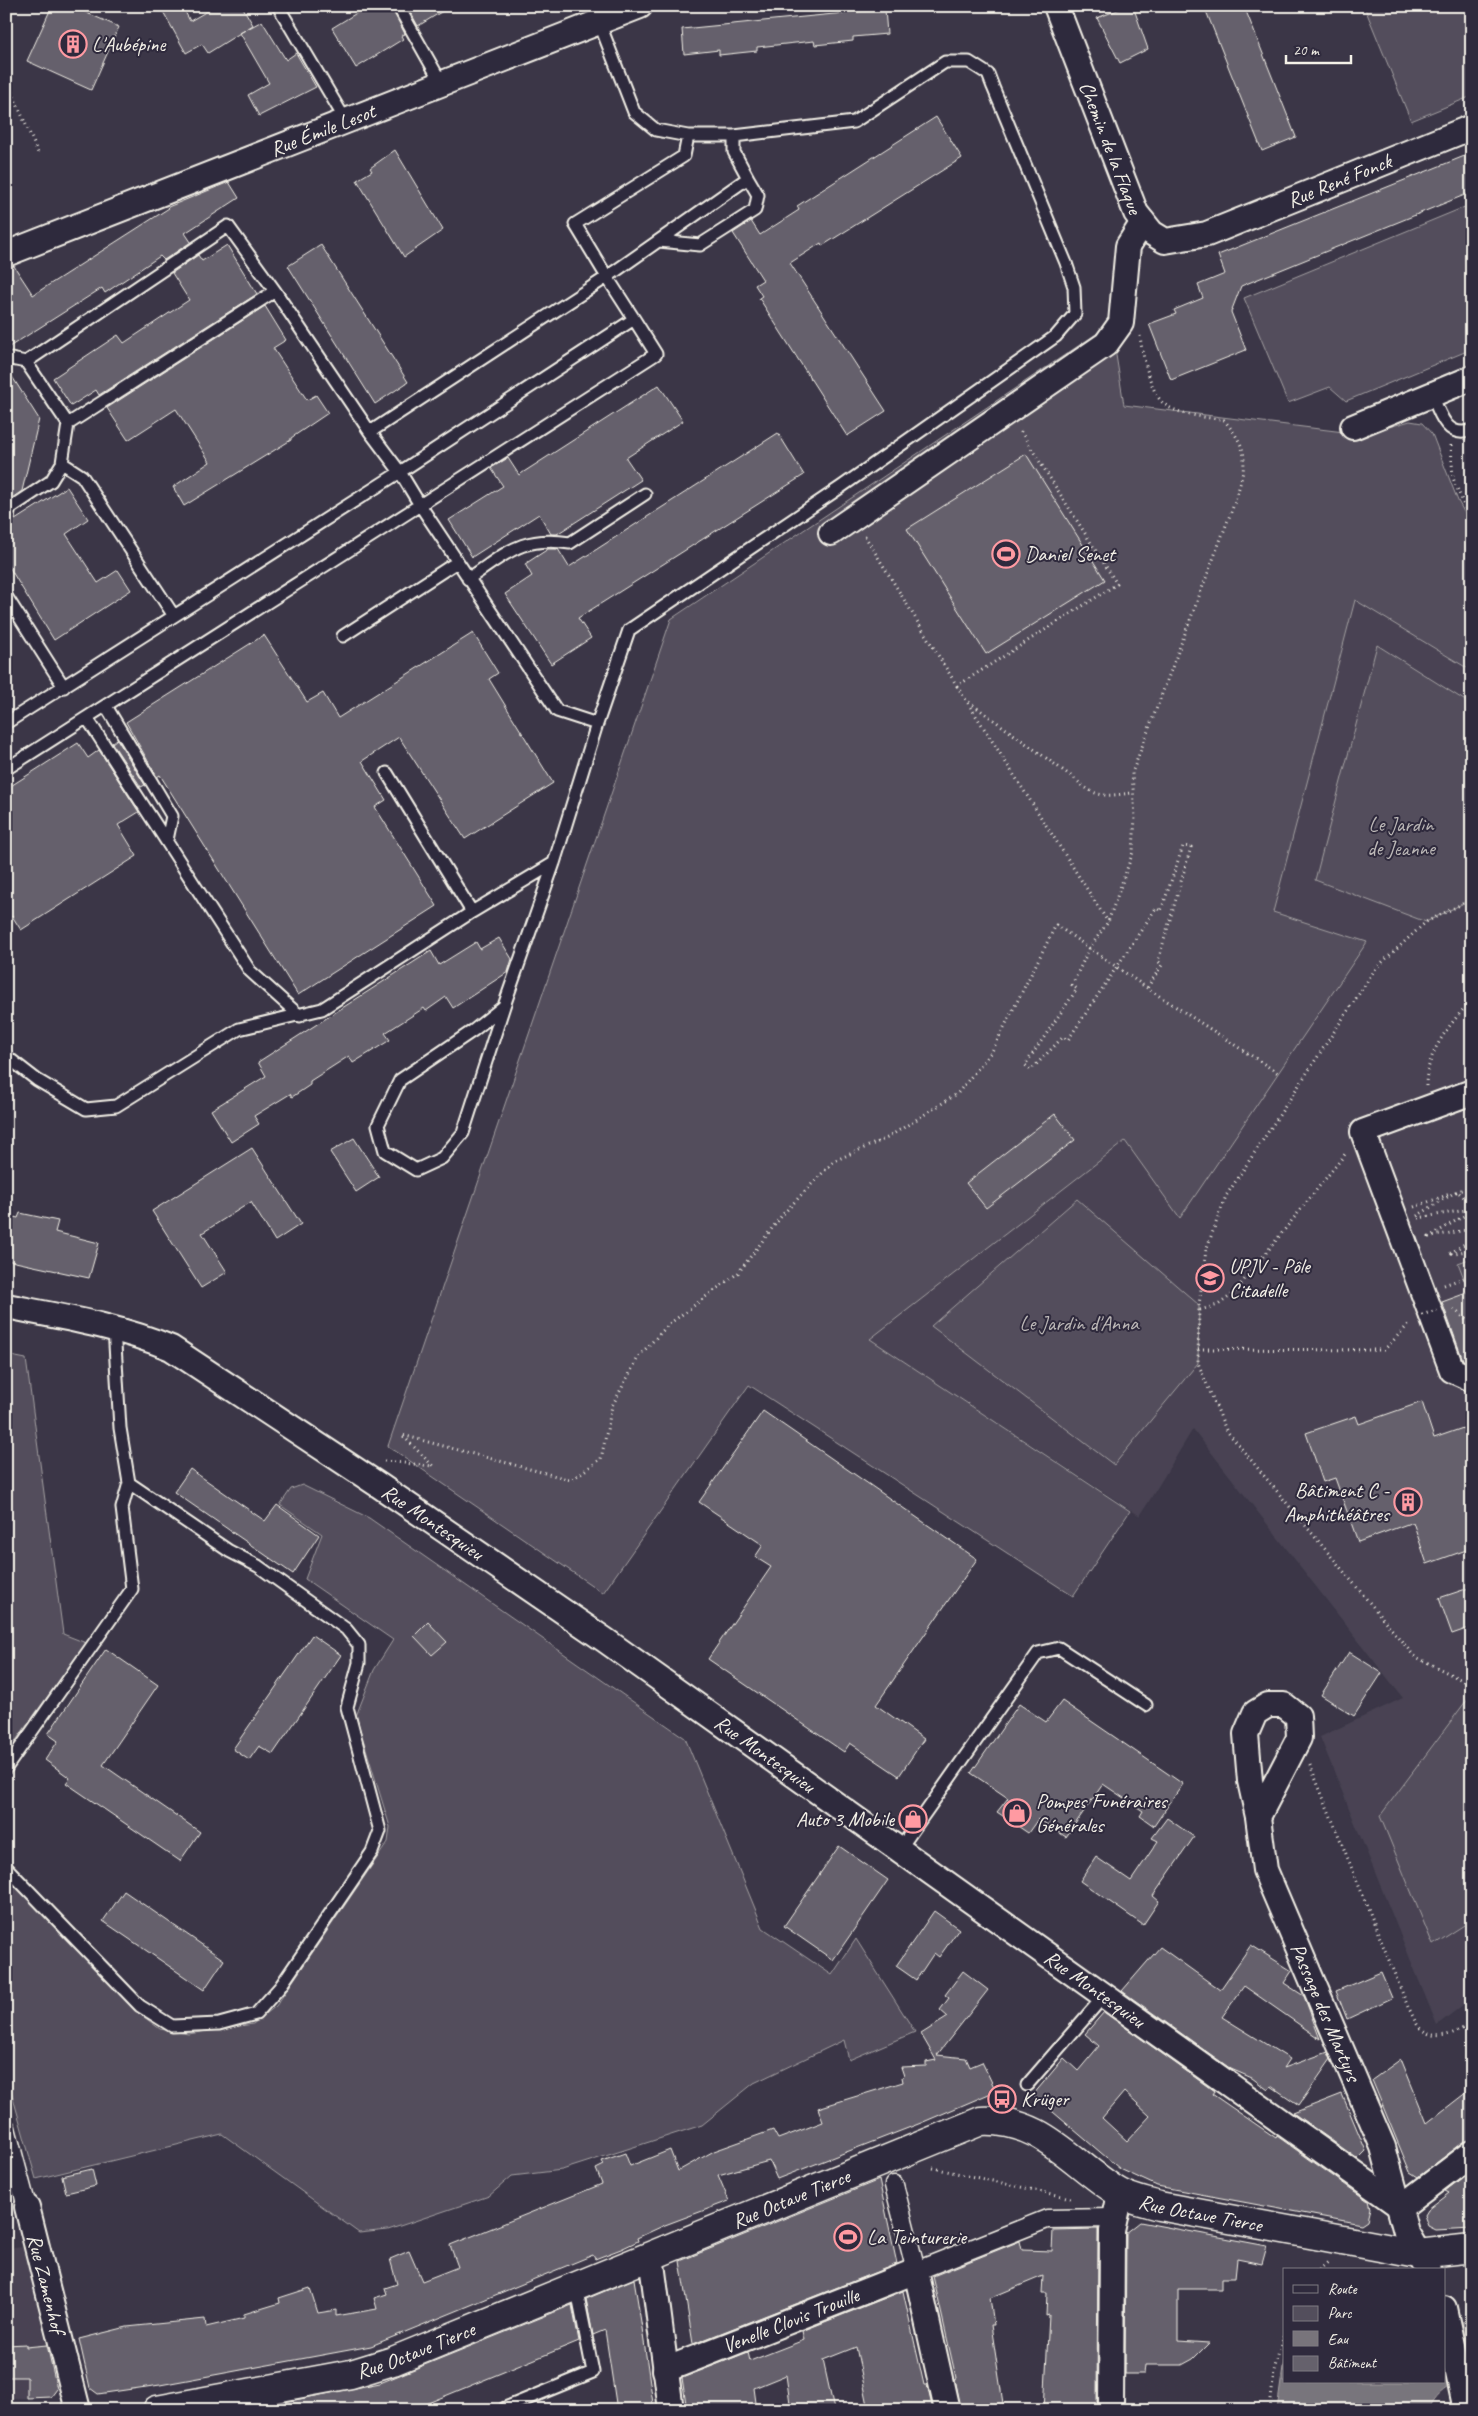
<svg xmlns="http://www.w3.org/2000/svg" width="1478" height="2416" viewBox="0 0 1478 2416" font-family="Caveat,sans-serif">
<rect width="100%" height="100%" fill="#3b3647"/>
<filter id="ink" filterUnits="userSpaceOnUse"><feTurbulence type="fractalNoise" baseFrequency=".02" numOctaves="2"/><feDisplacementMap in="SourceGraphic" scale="10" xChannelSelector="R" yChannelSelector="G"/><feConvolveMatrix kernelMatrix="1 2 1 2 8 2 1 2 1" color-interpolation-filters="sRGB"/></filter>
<g filter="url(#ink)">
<!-- built -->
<path fill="#484352" d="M1355 600 1472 671V1998L1437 2025 1320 1737 1403 1698 1193 1429 1140 1516 869 1339 1125 1141 1180 1217 1366 942 1273 912Z
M23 2247 57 2389 51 2397 6 2399V2249Z"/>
<!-- green -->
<path fill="#534e5c" stroke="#a4a0a2" d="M1364 6H1472V96L1411 121Z
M1472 204V349L1346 401 1330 387 1288 403 1244 298Z
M1111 324 1124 405 1352 433 1382 429 1410 421 1422 423 1432 434 1458 501 1469 521 1472 520V671L1355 600 1273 912 1367 942 1180 1218 1125 1141 870 1339 1130 1511 1073 1596 749 1385 603 1593 388 1446 671 619Z
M1377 645 1472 705V899L1426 922 1315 880Z
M1077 1199 1199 1305 1198 1363 1114 1465 931 1326Z
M1472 1258V1293L1470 1294 1458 1263Z
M6 1355 26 1359 63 1634 86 1643 14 1743 6 1740Z
M302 1485 369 1518 685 1738 763 1928 832 1975 856 1939 915 2032 849 2060 844 2040 754 2083 702 2125 562 2170 512 2176 489 2196 388 2230 359 2233 222 2134 36 2179 6 2073V1875L136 2011 160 2029 188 2034 253 2024 276 2006 388 1842 390 1827 356 1716 374 1670 393 1640 305 1579 322 1534 280 1505 291 1489Z
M1472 1693V1920L1433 1945 1380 1816Z"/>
<!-- water -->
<path fill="#78747b" stroke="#aaa6a7" d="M1472 2320V2375C1453 2384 1437 2390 1428 2410H1277L1284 2360V2382H1444V2325Z"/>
<!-- building -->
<path fill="#65616c" stroke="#f4f1e8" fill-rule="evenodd" d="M52 6H71L119 27 91 90 27 61Z
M160 6H182L190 21 216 6H242L253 25 208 53 202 44 186 53Z
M368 6H391L405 34 401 36 403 39 356 68 332 28Z
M407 6H451L418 26Z
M1128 6H1133L1148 49 1120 63 1097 18Z
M1204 6H1244L1296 137 1262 151Z
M885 9 887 34 853 37V41L815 45 814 41 757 47V51L719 55V50L684 54 682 29Z
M262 21 286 60 296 53 316 87 259 116 248 95 269 83 240 33Z
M936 117 962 158 822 246 821 243 790 263 886 411 847 436 759 298 762 296 755 285 763 280 733 233 751 221 760 235 799 210 797 206Z
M395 150 443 230 404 257 357 180 372 171 370 168Z
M1472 153V192L1241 286 1231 312 1246 350 1171 380 1149 324 1176 314 1174 310 1203 298 1198 285 1225 274 1218 255Z
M229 182 239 198 185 233 191 242 164 260 160 256 105 293 102 288 6 349V267L14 266 33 295 169 208 168 207Z
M227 245 257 294 99 395 96 390 71 406 53 378 118 335 124 343 189 300 172 273 198 255 202 261Z
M321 245 408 382 375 404 288 266Z
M265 306 286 340 273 348 307 400 316 395 328 413 291 438V440L184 506 173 487 210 462 176 409 128 440 107 408Z
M6 367 39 419 22 491 6 502Z
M659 385 683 421 626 458 641 480 557 534H551L539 514 472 557 449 520 503 486 491 468 508 458 519 475Z
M778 433 804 475 578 618 591 638 551 664 505 594 532 576 525 564 548 549H558L569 567Z
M1026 454 1105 580 986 654 907 529Z
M67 487 88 519 66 534 98 583 118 570 131 590 54 640 6 562V518L16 513 15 520Z
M473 633 498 673 489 679 553 783 465 839 399 737 362 761 386 800 375 807 437 906 298 995 160 775 157 777 126 722 264 635 307 702 323 693 338 718Z
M117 739 145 785 141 787 112 743Z
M78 743 88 758 99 750 139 812 118 825 137 856 21 930 12 916 6 920V789Z
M499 938 512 959 508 972 453 1008 446 997 426 1011 424 1008 385 1033 390 1040 353 1063 349 1056 310 1081V1085L292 1097 290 1094 254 1116 259 1124 231 1142 211 1110 266 1076 258 1062 431 951 439 965 476 942 480 949Z
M1055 1114 1075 1140 986 1208 966 1183Z
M354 1138 379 1177 356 1192 330 1152Z
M252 1148 301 1224 275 1241 251 1202 202 1233 227 1272 201 1288 152 1211Z
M20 1213 58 1221 55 1232 99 1243 89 1278 6 1260V1215L18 1218Z
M1472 1291V1364L1463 1360 1442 1302Z
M1422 1402 1434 1438 1463 1428 1468 1442 1472 1440V1548L1427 1564 1413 1522 1358 1542 1335 1478 1323 1482 1306 1433 1356 1416 1359 1424Z
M763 1411 977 1559 876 1705 924 1739 899 1776 850 1743 844 1752 708 1659 771 1567 755 1557 763 1545 699 1502Z
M190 1469 265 1521 277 1505 319 1535 293 1574 174 1492Z
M1472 1587V1627L1452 1634 1439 1598Z
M428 1622 447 1642 432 1655 414 1636Z
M312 1635 341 1655 273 1754 259 1746 249 1760 233 1749Z
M106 1649 158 1685 103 1765 200 1832 180 1861 66 1783 70 1778 45 1760 58 1741 48 1734Z
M1349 1652 1382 1673 1354 1716 1321 1695Z
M1062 1701 1183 1784 1154 1826 1140 1816 1143 1811 1103 1784 1066 1837 1038 1819 1028 1833 997 1812 1008 1798 971 1773 1019 1704 1046 1722Z
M1167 1818 1194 1837 1153 1896 1159 1901 1143 1925 1080 1881 1096 1857 1131 1881 1158 1841 1152 1838Z
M839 1846 888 1880 833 1960 784 1926Z
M124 1891 224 1960 204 1990 103 1921Z
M934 1911 959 1929 939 1957 934 1953 916 1980 896 1966Z
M1251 1945 1292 1971 1284 1983 1304 1996 1320 2039 1244 1986 1222 2017 1290 2059 1284 2068 1328 2052 1331 2059 1299 2105 1271 2086 1268 2090 1252 2078 1231 2069 1122 1991 1160 1947 1220 1990Z
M963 1971 988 1990 937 2055 966 2058 970 2067 982 2062 996 2091 921 2123 777 2179 769 2161 718 2175 729 2201 665 2225 637 2238 638 2241 621 2249 595 2259 593 2255 371 2346 160 2385 98 2394 90 2388 79 2339 127 2327 205 2319 206 2327 244 2318V2314L280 2303 279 2298 310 2288 318 2313 336 2310V2316L377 2309 374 2298 387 2294 385 2288 397 2284 390 2259 409 2251 422 2281 458 2267 450 2245 602 2184 596 2169 604 2165 602 2161 625 2153 630 2166 670 2150 678 2171 714 2151 773 2130 778 2139 823 2122 818 2108 903 2082 902 2077 904 2076 901 2067 926 2066V2062L936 2060 921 2034 948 2017 940 2010 949 1998 945 1995Z
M1381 1972 1392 1998 1347 2019 1336 1991Z
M1104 2012 1214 2091 1212 2094 1276 2138 1277 2136 1368 2201 1370 2208 1367 2220 1361 2224 1157 2186 1120 2169 1033 2095 1064 2058 1078 2071 1099 2046 1085 2034ZM1124 2092 1150 2116 1127 2141 1102 2118Z
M1401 2059 1427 2123 1472 2088V2140L1464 2142 1418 2177 1410 2172 1372 2080Z
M1342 2094 1366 2151 1358 2159 1293 2113Z
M92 2169 96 2186 66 2193 62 2176Z
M1472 2170V2228L1436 2230 1428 2226 1424 2215 1427 2210 1449 2193 1445 2191Z
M879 2180 897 2264 693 2344 680 2261Z
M1140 2222 1267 2246 1262 2264 1237 2259 1235 2278H1221V2289H1178V2341L1209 2343 1193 2359 1182 2365H1145L1144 2374H1125L1126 2233Z
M1098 2229 1097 2410H1044L1049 2315 1046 2316 1047 2293H1042L1043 2276 990 2298 994 2325H991L1004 2410H960L954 2379 956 2378 933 2276 1020 2241 1022 2250 1052 2251 1053 2230Z
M634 2279 642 2328 654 2410H617L605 2330 593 2335 586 2299Z
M903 2291 924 2385H927L933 2410H869L856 2347 823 2360 834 2410H791L786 2375 754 2388 757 2410H687L682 2378 748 2352 750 2361 804 2340 802 2331Z
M572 2305 579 2341 411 2410H285V2402L380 2383Z
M26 2344V2347L47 2345 57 2389 51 2397 27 2398V2377H6V2345Z"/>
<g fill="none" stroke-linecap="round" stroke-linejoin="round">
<!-- service casing -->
<g stroke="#f4f1e8" stroke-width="15">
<path id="service" d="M278 6 346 121
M398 6 442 84
M688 136 684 156 575 224 607 277 748 178 734 152V136
M659 241 700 245 755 210 758 195 748 178
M6 358 26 362 228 226 275 291 370 432 607 277 634 319 400 472 370 432
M26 362 68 424 62 463
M1432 394C1439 413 1447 440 1472 430
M68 424 275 291
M6 511 51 481 62 463 82 476 174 616
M468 579C506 554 521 535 570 543L645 494
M6 596 64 687
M343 636 457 562
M106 706 172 816 167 840
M87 718 250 971 300 1016
M6 723 400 472 420 505 6 769
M597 724 557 711 420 505 656 354 634 319
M387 773 472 912
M504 1006 474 1030 400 1080 378 1125 385 1151 416 1170 442 1158 463 1133 504 1006 554 863
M6 1056 37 1080 86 1109 116 1106 239 1029 322 1009 472 912 554 863 597 724 629 630 841 487 1056 336 1075 314 1074 287 1066 263 993 87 988 74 969 62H945L854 122 734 136H688L656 130 634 112 599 22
M6 1768 132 1589 122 1508 129 1483 120 1428 114 1328
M899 1850 1038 1653 1059 1648 1146 1705
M6 1867 140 2006 172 2026 219 2024 256 2014 280 1987 372 1852 380 1831 347 1707 359 1663V1645L346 1629 258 1566 229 1551 129 1483
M1027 2085 1104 1996
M505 2408 593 2372 576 2286"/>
</g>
<!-- pedestrian casing -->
<g stroke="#f4f1e8" stroke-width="21">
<path id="pedestrian" d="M6 2128 27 2207
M894 2185 916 2271 1047 2219 1114 2218"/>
</g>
<!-- minor casing -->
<g stroke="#f4f1e8" stroke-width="28">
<g id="minor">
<path id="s1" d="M1056 6 1136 213 1152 233 1165 241 1207 234 1472 127"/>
<path id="s2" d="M6 254 640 6"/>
<path d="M1353 427 1472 378"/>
<path d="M831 533 1106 344 1121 323 1128 246 1143 222"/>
<path d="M1472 1092 1363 1132 1452 1370 1472 1379"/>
<path id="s3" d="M6 1306C62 1317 119 1326 171 1348L380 1486 605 1640 1401 2207"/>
<path id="s4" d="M1258 1817 1299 1738 1298 1716 1284 1705H1268L1255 1713 1246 1734 1250 1781 1258 1817 1265 1870 1383 2147 1406 2232 1428 2270"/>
<path id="s5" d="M27 2207 78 2410"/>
<path d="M1401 2207 1472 2153"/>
<path d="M651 2256 671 2410"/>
<path d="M1444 2308 1466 2410"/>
<path id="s6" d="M665 2370 916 2271 947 2410"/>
<path d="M1111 2410 1112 2231 1120 2194"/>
</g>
</g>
<!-- tertiary casing -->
<g stroke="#f4f1e8" stroke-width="31">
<g id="tertiary">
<path id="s7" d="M157 2410 351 2374 393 2361 981 2121C1042 2118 1071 2163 1118 2192 1129 2199 1146 2202 1159 2206L1418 2254 1472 2248"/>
</g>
</g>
<!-- path -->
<path stroke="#f4f1e8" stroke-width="3" stroke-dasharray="1 4" stroke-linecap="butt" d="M6 78 38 153
M1140 336C1142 353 1150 390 1162 402 1175 415 1206 417 1224 420 1251 452 1246 461 1236 499L1132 773 1135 817 1133 852 1108 922 1089 949 1072 985 1077 989 1025 1065 1031 1070 1063 1037 1068 1040 1156 908 1161 911 1183 846 1191 847 1158 961 1162 965 1147 988
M1451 445 1453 478 1467 513 1472 517
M865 536 957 686 1117 584 1019 429
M957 686 1108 922
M969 702 1075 779C1097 799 1105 796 1132 793
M1472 899 1426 922 1376 968 1226 1196 1206 1250 1199 1305 1198 1363 1226 1430 1414 1656 1472 1685
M1426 1086C1426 1053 1450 1023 1472 1000
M1456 1192 1472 1186
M1414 1207 1450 1194
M1472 1211 1429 1237 1472 1229
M1417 1216 1457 1191 1472 1204
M1418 1218 1472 1209
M1472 1239 1449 1254 1472 1250
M1444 1285 1464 1278
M1454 1309 1472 1325
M1200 1310 1218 1305 1233 1294 1346 1153
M1198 1349 1384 1350 1411 1322
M384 1461 433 1466 402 1435 571 1480 601 1459 612 1406 639 1356 669 1324 738 1273 783 1214 834 1161 887 1138 957 1094 992 1051 1056 925 1147 988 1278 1073
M1310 1765 1408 2007C1412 2013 1415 2023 1420 2028 1436 2043 1457 2033 1472 2023
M933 2168 1071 2198
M1319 2270 1328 2262
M1270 2410 1274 2371 1284 2333"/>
<!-- service -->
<use href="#service" stroke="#2f2a3d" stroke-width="11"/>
<!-- pedestrian -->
<use href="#pedestrian" stroke="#2f2a3d" stroke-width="18"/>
<!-- minor -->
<use href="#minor" stroke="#2f2a3d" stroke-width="24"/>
<!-- tertiary -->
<use href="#tertiary" stroke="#2f2a3d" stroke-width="28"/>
<!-- path-bridge -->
<path stroke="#f4f1e8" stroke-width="3" stroke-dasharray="1 4" stroke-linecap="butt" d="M1422 1315 1439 1309"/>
</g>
</g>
<!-- icons -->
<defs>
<g id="building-ring" transform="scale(1.4375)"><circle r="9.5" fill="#2f2a3d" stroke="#ff9aa2" stroke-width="1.5"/><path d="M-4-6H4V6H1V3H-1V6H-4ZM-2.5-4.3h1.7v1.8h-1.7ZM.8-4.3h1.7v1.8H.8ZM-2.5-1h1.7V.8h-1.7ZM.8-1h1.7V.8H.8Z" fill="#ff9aa2"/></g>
<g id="stadium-ring" transform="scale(1.4375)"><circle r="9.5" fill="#2f2a3d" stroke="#ff9aa2" stroke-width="1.5"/><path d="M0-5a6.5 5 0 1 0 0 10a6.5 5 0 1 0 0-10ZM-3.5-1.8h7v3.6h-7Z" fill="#ff9aa2"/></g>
<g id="university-ring" transform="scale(1.4375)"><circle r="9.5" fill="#2f2a3d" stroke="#ff9aa2" stroke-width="1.5"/><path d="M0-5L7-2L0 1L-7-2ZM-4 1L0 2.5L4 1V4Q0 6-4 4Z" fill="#ff9aa2"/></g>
<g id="shop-ring" transform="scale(1.4375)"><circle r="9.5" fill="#2f2a3d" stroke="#ff9aa2" stroke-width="1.5"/><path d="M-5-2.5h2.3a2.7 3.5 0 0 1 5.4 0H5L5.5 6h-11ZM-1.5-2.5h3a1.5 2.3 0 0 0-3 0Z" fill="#ff9aa2"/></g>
<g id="bus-ring" transform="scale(1.4375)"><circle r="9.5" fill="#2f2a3d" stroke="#ff9aa2" stroke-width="1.5"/><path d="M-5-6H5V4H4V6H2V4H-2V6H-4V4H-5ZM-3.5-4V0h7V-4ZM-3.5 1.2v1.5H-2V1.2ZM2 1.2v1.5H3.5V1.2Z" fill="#ff9aa2"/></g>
</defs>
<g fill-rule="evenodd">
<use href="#building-ring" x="73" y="44"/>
<use href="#stadium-ring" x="1006" y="554"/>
<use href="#university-ring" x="1210" y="1278"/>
<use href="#building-ring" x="1408" y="1502"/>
<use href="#shop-ring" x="1017" y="1813"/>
<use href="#shop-ring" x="913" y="1819"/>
<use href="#bus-ring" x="1002" y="2099"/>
<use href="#stadium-ring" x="848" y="2237"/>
</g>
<g text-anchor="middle" stroke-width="4" stroke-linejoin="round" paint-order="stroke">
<!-- poi labels -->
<g font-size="21" fill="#f4f1e8" stroke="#2f2a3d" text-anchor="start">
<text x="92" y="51">L'Aubépine</text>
<text x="1025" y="561">Daniel Senet</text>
<text x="1229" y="1273">UPJV - Pôle<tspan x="1229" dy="24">Citadelle</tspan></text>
<text x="1389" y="1497" text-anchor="end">Bâtiment C -<tspan x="1389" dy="24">Amphithéâtres</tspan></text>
<text x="1036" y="1808">Pompes Funéraires<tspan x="1036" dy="24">Générales</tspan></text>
<text x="894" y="1826" text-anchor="end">Auto 3 Mobile</text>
<text x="1021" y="2106">Krüger</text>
<text x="867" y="2244">La Teinturerie</text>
</g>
<!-- street labels -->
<g font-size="21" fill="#f4f1e8" stroke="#2f2a3d">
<text dy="7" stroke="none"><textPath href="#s2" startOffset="340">Rue Émile Lesot</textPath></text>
<text dy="7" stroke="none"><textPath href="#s1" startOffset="152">Chemin de la Flaque</textPath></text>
<text dy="7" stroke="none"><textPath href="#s1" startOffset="448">Rue René Fonck</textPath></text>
<text dy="7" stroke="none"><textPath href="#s3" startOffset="485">Rue Montesquieu</textPath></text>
<text dy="7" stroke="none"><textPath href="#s3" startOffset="890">Rue Montesquieu</textPath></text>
<text dy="7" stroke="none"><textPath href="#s3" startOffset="1295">Rue Montesquieu</textPath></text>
<text dy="7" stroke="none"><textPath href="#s4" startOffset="475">Passage des Martyrs</textPath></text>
<text dy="7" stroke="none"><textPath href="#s7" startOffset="671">Rue Octave Tierce</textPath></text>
<text dy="7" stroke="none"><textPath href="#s7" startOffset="1120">Rue Octave Tierce</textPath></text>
<text dy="7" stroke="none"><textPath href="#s5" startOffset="79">Rue Zamenhof</textPath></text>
<text dy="7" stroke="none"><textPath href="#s6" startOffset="135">Venelle Clovis Trouille</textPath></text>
<text dy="7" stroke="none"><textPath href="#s7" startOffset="266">Rue Octave Tierce</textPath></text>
</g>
<!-- park labels -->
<g font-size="21" fill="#bcb8b7" stroke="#2f2a3d">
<text x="1401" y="831">Le Jardin<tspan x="1401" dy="24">de Jeanne</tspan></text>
<text x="1079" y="1330">Le Jardin d'Anna</text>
</g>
</g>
<!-- margin -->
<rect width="1478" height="2416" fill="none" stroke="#2f2a3d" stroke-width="25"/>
<rect x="12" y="12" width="1453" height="2391" fill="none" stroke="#f4f1e8" stroke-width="2" filter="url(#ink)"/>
<!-- legend -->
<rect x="1283" y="2268" width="162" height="115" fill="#2f2a3d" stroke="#7e7a81"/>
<rect x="1293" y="2285" width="25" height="8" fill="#2f2a3d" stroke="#7e7a81"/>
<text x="1328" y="2294" font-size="15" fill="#f4f1e8">Route</text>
<rect x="1293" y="2306" width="25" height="15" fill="#534e5c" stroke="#7e7a81"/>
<text x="1328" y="2318" font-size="15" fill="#f4f1e8">Parc</text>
<rect x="1293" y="2331" width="25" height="15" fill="#78747b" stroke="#7e7a81"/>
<text x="1328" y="2344" font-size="15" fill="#f4f1e8">Eau</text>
<rect x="1293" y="2356" width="25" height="15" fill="#65616c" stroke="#7e7a81"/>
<text x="1328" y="2368" font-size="15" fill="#f4f1e8">Bâtiment</text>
<!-- scale -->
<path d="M1286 55v8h65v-8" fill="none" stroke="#f4f1e8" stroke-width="2.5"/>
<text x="1293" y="55" font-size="15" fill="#f4f1e8" stroke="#2f2a3d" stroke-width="4" paint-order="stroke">20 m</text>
</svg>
